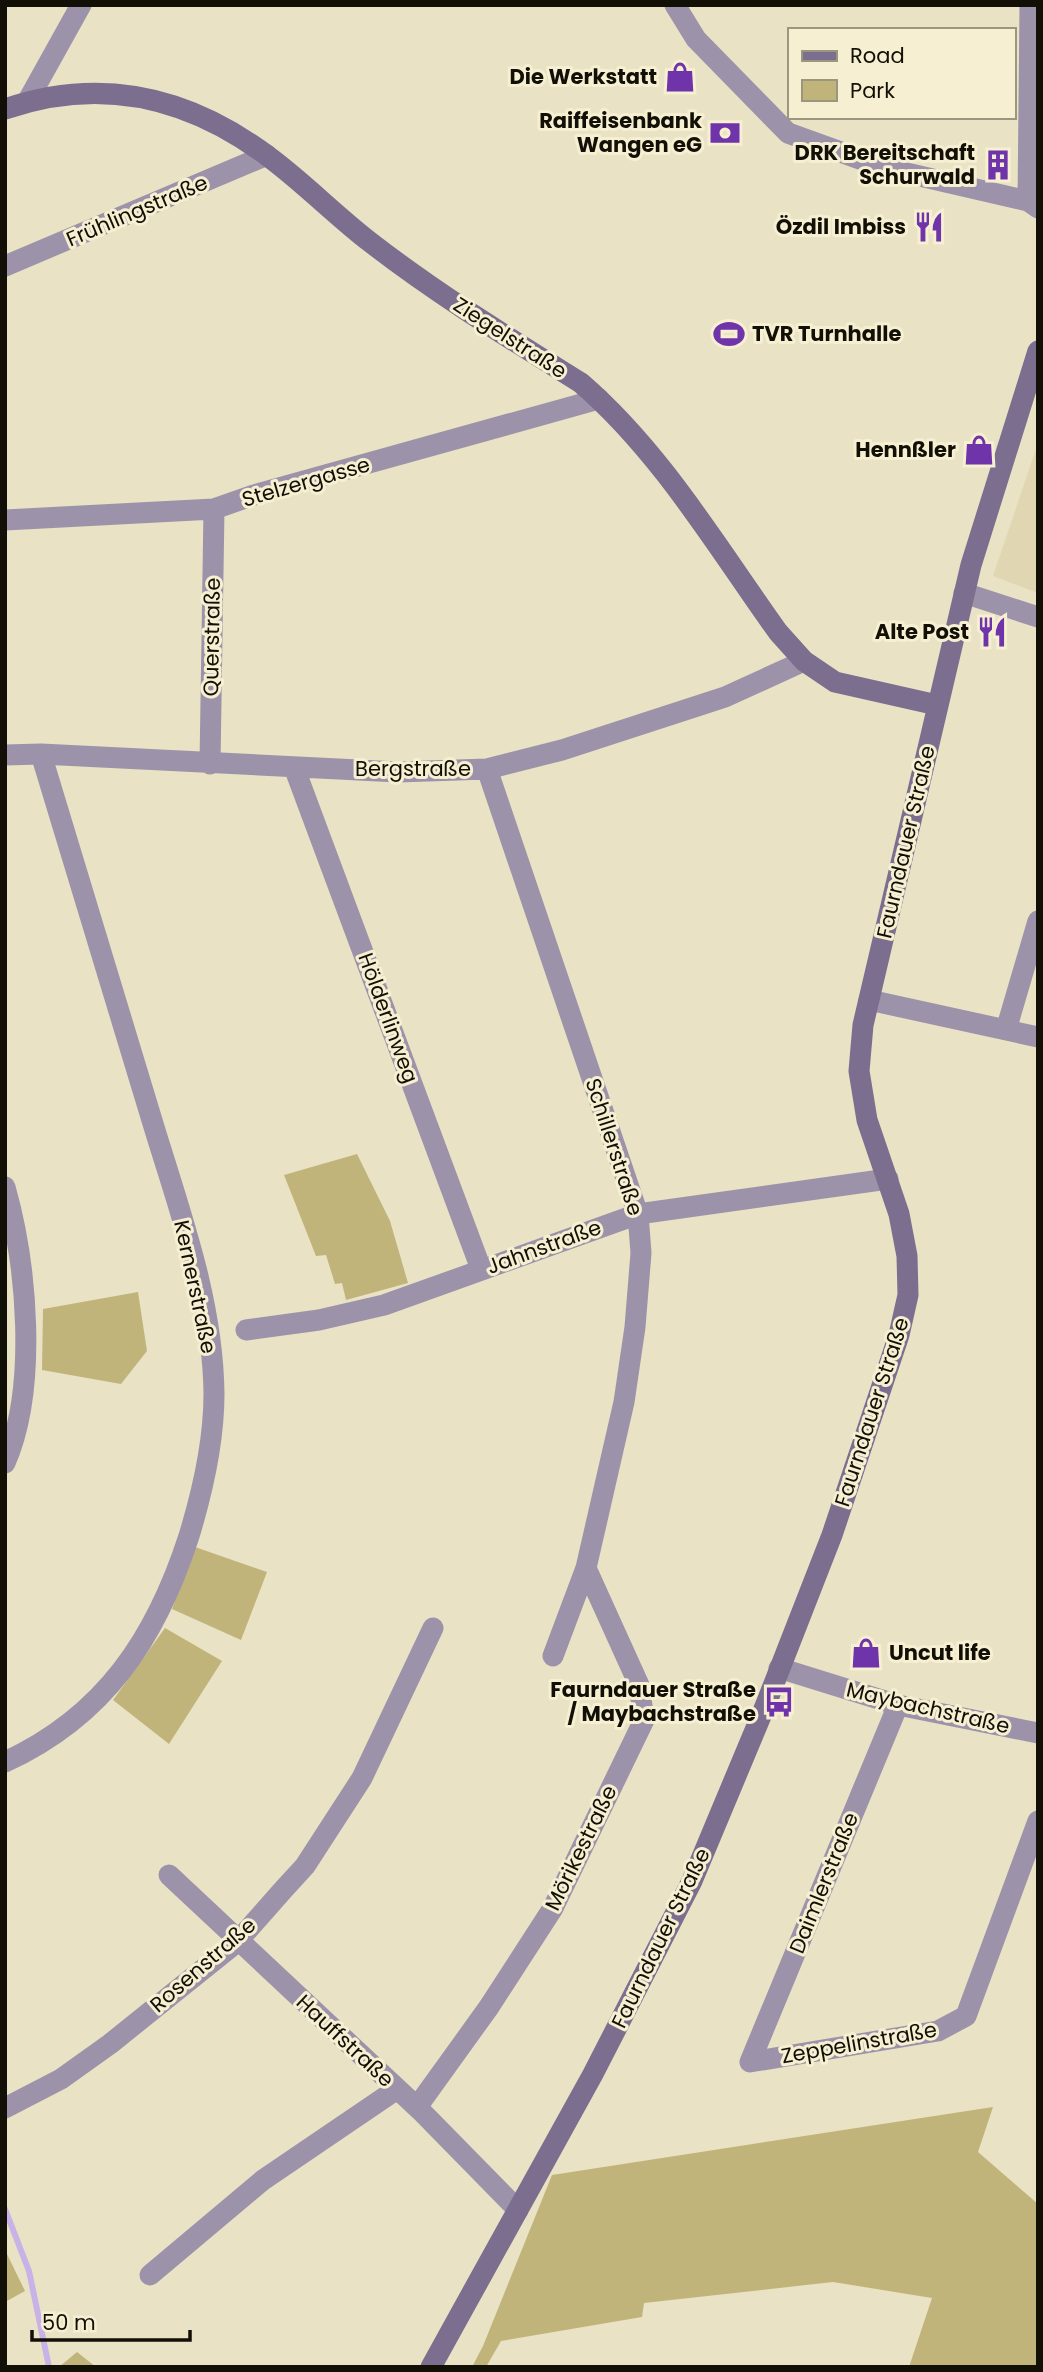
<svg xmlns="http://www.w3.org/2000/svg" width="1043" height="2372" viewBox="0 0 1043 2372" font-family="Poppins,sans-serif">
<rect width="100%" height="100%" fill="#e9e2c4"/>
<!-- built -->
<path fill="#e0d7b2" d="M1038 443V593L993 576Z"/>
<!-- green -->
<path fill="#c1b47b" d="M357 1154 390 1221 408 1283 346 1300 342 1283 335 1284 326 1255 316 1256 284 1175Z
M138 1292 147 1351 121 1384 42 1370 43 1309Z
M195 1547 267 1572 241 1640 172 1609Z
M165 1628 222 1661 169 1744 113 1700Z
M993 2107 978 2152 1038 2204V2367H909L932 2298 833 2282 644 2303 642 2317 501 2341 486 2367H472L483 2346 552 2175Z
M5 2250 25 2291 5 2302Z
M77 2352 96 2367H59Z"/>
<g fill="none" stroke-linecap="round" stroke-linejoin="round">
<!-- stream -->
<path stroke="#c8b2e8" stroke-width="6" d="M5 2209 29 2271 49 2367"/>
<!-- street -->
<path stroke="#9c93aa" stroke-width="21" d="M675 5 696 39 788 133 885 168 1028 201 1038 208
M27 102 81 5
M1028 201 1030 5
M5 266 267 155
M5 520 214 509 254 495 599 399
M964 593 1038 617
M5 755 41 754 398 772 487 769 562 750 725 697 804 661
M210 764 214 509
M294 767 481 1269
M487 769 638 1214 641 1253 635 1327 624 1402 586 1568 553 1656
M869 1000 1038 1037
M1006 1030 1038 921
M5 1187C27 1265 38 1388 5 1463
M246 1330 319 1320 384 1305 638 1214 888 1179
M779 1668 898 1705 1038 1733
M5 1762C105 1716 156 1638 189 1536 203 1490 214 1442 214 1394 213 1298 178 1207 151 1117 114 996 78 875 41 754
M169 1875 420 2110 518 2210
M750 2062 938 2031 966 2016 1038 1821
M750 2062 898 1705
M417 2107 489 2007 553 1908 644 1720 639 1685 586 1568
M5 2108 61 2079 110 2044 237 1942 283 1890 305 1866 362 1778 433 1628
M150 2275 263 2180 397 2089"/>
<!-- secondary -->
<path stroke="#7b6e8f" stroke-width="21" d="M5 109C101 76 188 96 269 157 304 183 335 215 370 242 437 294 509 338 581 383 661 452 717 547 778 632L804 661 835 682 937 705
M431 2367 593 2074 692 1881 766 1704 832 1535 899 1335 908 1295 907 1256 899 1214 867 1120 859 1071 863 1025 971 565 1038 351"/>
</g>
<!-- icons -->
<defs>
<g id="shop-bare" transform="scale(2.415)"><path d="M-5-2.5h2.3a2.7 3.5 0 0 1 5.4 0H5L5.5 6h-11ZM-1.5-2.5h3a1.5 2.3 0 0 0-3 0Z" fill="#7034aa" stroke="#f6efd1" stroke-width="2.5" paint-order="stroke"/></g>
<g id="bank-bare" transform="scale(2.415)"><path d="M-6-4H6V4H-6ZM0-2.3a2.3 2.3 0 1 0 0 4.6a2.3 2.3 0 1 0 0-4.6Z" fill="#7034aa" stroke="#f6efd1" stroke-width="2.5" paint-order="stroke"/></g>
<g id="building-bare" transform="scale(2.415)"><path d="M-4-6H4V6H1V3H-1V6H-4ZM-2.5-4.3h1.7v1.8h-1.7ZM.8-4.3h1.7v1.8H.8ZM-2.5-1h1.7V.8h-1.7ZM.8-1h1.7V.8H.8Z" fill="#7034aa" stroke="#f6efd1" stroke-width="2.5" paint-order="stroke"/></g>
<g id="restaurant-bare" transform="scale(2.415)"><path d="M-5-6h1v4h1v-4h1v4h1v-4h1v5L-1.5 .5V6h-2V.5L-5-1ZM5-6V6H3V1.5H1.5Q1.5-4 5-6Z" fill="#7034aa" stroke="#f6efd1" stroke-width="2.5" paint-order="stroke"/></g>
<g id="stadium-bare" transform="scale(2.415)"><path d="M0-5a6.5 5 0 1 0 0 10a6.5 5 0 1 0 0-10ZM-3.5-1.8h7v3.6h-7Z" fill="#7034aa" stroke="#f6efd1" stroke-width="2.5" paint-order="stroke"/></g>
<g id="bus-bare" transform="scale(2.415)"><path d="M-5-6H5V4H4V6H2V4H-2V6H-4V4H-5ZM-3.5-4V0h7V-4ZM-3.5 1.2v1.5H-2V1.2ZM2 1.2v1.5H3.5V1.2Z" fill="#7034aa" stroke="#f6efd1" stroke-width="2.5" paint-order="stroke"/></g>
</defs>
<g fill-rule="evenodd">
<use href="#shop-bare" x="680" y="77"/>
<use href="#bank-bare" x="725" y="133"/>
<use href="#building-bare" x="998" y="165"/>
<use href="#restaurant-bare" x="929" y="227"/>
<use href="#stadium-bare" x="729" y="334"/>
<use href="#shop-bare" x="979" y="450"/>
<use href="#restaurant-bare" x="992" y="632"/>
<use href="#shop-bare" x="866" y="1653"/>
<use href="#bus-bare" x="779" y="1702"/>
</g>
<g text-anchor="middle" stroke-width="6" stroke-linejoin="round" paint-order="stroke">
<!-- poi labels -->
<g font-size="21" font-weight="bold" fill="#121006" stroke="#f6efd1" text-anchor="end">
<text x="657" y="84">Die Werkstatt</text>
<text x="702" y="128">Raiffeisenbank<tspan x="702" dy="24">Wangen eG</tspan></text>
<text x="975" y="160">DRK Bereitschaft<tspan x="975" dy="24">Schurwald</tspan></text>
<text x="906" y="234">Özdil Imbiss</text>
<text x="752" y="341" text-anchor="start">TVR Turnhalle</text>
<text x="956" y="457">Hennßler</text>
<text x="969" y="639">Alte Post</text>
<text x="889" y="1660" text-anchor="start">Uncut life</text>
<text x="756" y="1697">Faurndauer Straße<tspan x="756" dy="24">/ Maybachstraße</tspan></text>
</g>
<!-- street labels -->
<g font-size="21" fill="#121006" stroke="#f6efd1">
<text transform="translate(137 211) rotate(-23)" y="7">Frühlingstraße</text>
<text transform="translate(510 338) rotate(33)" y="7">Ziegelstraße</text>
<text transform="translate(306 482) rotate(-16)" y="7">Stelzergasse</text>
<text transform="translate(212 637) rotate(-89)" y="7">Querstraße</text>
<text x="413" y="776">Bergstraße</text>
<text transform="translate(906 842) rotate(-77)" y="7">Faurndauer Straße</text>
<text transform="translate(388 1018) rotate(70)" y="7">Hölderlinweg</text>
<text transform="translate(614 1147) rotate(72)" y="7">Schillerstraße</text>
<text transform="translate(544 1247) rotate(-20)" y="7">Jahnstraße</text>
<text transform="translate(195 1287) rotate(78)" y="7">Kernerstraße</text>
<text transform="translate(872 1412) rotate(-72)" y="7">Faurndauer Straße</text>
<text transform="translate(928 1708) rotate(13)" y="7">Maybachstraße</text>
<text transform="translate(581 1848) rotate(-64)" y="7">Mörikestraße</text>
<text transform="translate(824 1883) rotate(-68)" y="7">Daimlerstraße</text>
<text transform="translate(661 1938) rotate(-64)" y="7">Faurndauer Straße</text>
<text transform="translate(203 1965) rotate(-41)" y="7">Rosenstraße</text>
<text transform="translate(345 2041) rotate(43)" y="7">Hauffstraße</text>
<text transform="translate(859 2043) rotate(-10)" y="7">Zeppelinstraße</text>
</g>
</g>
<!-- border -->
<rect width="1043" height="2372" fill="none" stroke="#121006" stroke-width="14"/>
<!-- legend -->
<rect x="788" y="28" width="228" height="91" fill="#f6efd1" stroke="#9b9680" stroke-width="2"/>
<rect x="802" y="51" width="35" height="10" fill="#7b6e8f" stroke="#9b9680" stroke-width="2"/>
<text x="850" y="63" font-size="21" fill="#121006">Road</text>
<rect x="802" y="80" width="35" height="21" fill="#c1b47b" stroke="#9b9680" stroke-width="2"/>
<text x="850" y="98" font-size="21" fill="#121006">Park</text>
<!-- scale -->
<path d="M32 2330v10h158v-10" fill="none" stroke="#121006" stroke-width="3.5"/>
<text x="42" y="2330" font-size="21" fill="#121006" stroke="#f6efd1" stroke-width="5" paint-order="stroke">50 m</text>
</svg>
